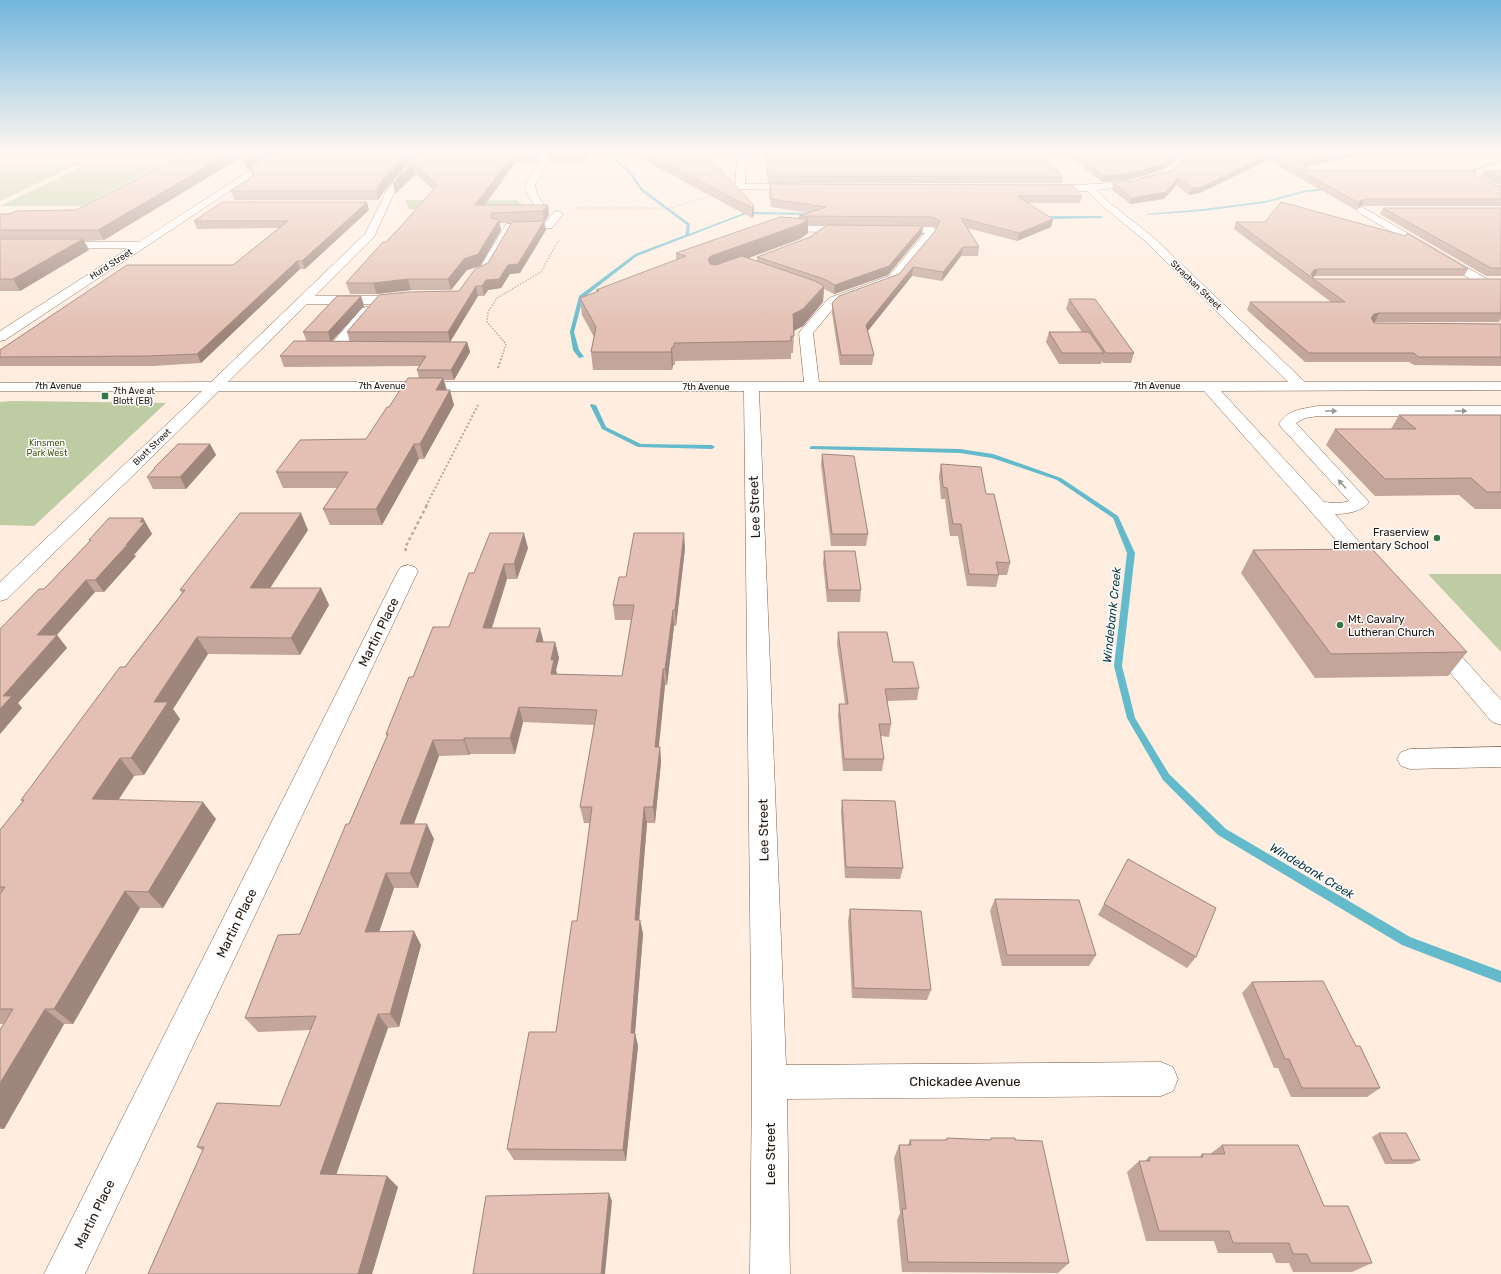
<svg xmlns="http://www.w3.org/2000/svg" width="1501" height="1274" viewBox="0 0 1501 1274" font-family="Rubik,sans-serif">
<rect width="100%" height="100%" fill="#ffeddf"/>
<!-- green -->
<path fill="#bdcca2" d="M8 163H81L0 201V167Z
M89 163H162L82 206H0Z
M405 200H517L528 210 409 209Z
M12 401 166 403 34 526 0 525V402Z
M1428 574H1501V652Z"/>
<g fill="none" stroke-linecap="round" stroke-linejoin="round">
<!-- stream -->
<path fill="#62bacb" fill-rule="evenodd" d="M605 153H608L629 169 643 189 690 224 689 234 746 212 818 213 820 214 818 215 746 214 637 256 583 298 574 332 579 350 584 357 579 358 573 350 570 332 579 296 635 254 685 235 687 225 641 191 627 171Z
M1501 159V161L1465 174 1462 173Z
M1332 188 1333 190 1306 192 1265 203 1203 211 1148 215 1146 214 1203 209 1265 201 1306 190Z
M1040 216H1101L1103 217 1101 218 1058 219 1039 218Z
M591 404 596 405 606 427 641 444 712 445 715 447 712 449 638 447 602 429 590 405Z
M812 446 960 449 993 454 1061 478 1118 516 1135 553 1122 666 1135 718 1169 774 1226 829 1410 937 1501 971V983L1402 945 1218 835 1163 780 1127 718 1114 666 1127 553 1113 518 1057 480 992 458 960 453 810 449V447Z"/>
<!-- minor casing -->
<g stroke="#7b614e" stroke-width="1">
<path id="minor" d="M277 153H287L5 340 0 341V331L129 248H0V242H139Z
M429 153H446L445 155 424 159 394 193 374 237 315 296H377L404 293 408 294 410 297 408 300 377 304H307L228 382H804L799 333 801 330 829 298 889 276 925 233 888 232 887 230 888 228 892 227H932L937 230 933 238 897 282 837 304 813 333 819 382H1288L1144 240 1105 208 1087 191H1045L1040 188 1045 185C1073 185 1172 187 1179 153H1187L1185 161 1171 175 1132 186 1097 190 1111 204 1152 236 1305 382H1501V390L1221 391 1324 502C1333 503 1340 504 1349 501L1281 427 1279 424C1288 409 1303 409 1318 406H1501V416H1318L1305 418 1296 423 1369 502C1362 512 1346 514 1335 514L1385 572 1382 576 1375 578 1368 576 1204 391H759L786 1065 1161 1062 1173 1067 1178 1079 1173 1091 1161 1096 787 1099 790 1274H750L752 1082 744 391H219L7 599 0 601V582L202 391H0V383L211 382 365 234 387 190 418 155Z
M528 153H544L550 160 535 185 537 194 546 208 545 210H537L527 194 525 185 541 160 537 156 529 155Z
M738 153H746L745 184H799L804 187 799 190 737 189 735 187Z
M1362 207 1501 287V296L1497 295 1358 212 1357 210 1358 208Z
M558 211 563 214 552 228 514 229 489 271H481L479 269 506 224 545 223 554 212Z
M784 226H824L829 229 824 232 780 231 779 229Z
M367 307 372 308 373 311 372 314 341 350 336 351 331 350 329 347 331 344 362 308Z
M408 565 415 567 418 571 85 1274H44L398 571 401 567Z
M1437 635 1445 638 1501 700V725L1492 722 1429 648 1426 643 1429 638Z
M1501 747V767L1410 769 1401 766 1397 759 1401 752 1410 749Z"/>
</g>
<!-- path-far3 -->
<path stroke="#b8a99d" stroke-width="1" stroke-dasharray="1.5 1.5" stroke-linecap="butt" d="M61 161 87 153
M402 208H419
M574 208H671L713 195
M558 242 559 240"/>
<!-- path-far2 -->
<path stroke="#b8a99d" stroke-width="1.5" stroke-dasharray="1.5 1.5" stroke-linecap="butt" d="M502 357 506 344 487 322 488 312 497 298 541 272 558 241"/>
<!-- path-far1 -->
<path stroke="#b8a99d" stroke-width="2" stroke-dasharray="2 2" stroke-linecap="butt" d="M498 368 502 356
M426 506 478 405"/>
<!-- path -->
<path stroke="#b8a99d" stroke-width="2.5" stroke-dasharray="3 3" stroke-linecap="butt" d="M406 551 405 548 427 505"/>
<!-- minor -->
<use href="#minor" fill="#fff" fill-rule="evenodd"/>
</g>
<!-- wall -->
<path fill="#c3a59a" d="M17 153H111L108 154 59 155Z
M187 153H538L539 160 538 163H515L485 205H548L549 215 544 222 546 230 520 273 510 274 501 288 488 290 484 296H478L450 342H350L347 332 459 291 488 263 512 223H499L501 230 480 266 467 270 451 290H411L377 294H350L346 283 403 224 433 190 416 174 395 194 393 184 421 153 417 154 386 189 378 200H234L231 191 253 176 250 169 248 170 240 158 104 240 84 241 89 250 20 291H0V214L76 210Z
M546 153H590L584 163H550L549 157Z
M594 153H706L754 206V216L752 218 642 159Z
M765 153H1040L1063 177 1062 183H768Z
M1065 153H1178L1173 161 1165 168 1153 173 1126 180 1102 182Z
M1188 153H1367L1304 167 1305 170 1474 174 1477 177 1501 187V206H1362L1358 207 1356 210 1268 160 1200 193 1189 195 1176 185 1164 199 1130 204 1112 190 1113 183 1134 181 1173 170 1187 157Z
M1484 171H1501V185L1480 177Z
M770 184 1082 196 1080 203H1029L1051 227 1017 241 967 228 979 247 978 256H961L942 281 912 276 868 331 874 355 872 365H840L832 313V303L899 274 935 231 936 228 932 226 808 225V233L800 239 748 258 757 261V257L923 226 922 234 888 275 834 294 824 289 823 302 803 326 794 331 793 353H791V359L675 361V365H673L672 370H593L591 352 594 337 582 315 580 298 597 292 596 290 676 260V253L799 218V216L810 213 771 207 769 192Z
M367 202 369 210 305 269H300L201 363 153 366H0V350L233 265 279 228 197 229 194 221Z
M1383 208H1501V276H1486L1380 214Z
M1236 222 1468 269 1464 276H1315L1313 277 1314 279H1501V319L1499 322H1373L1374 323 1501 324V366L1414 365 1409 362H1305L1247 310 1250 302H1331L1234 229Z
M361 296 364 306 331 342H307L303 332Z
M1069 299 1134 353 1131 363H1103L1102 361 1101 364H1059L1046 342 1049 332H1082L1066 309Z
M467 342 470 352 454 380H444L447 390 454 405 424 459H419L382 525H330L323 509 337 488H283L276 472 366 439 389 407 419 378 417 370 419 366 284 367 280 356Z
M1399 415H1501V509H1475L1459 495 1375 496 1326 445 1335 429H1391Z
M210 444 216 455 186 489H153L147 477 154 469V468Z
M822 454 868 534 866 546H831L821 465Z
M941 464 986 494 1010 563 1007 575H999L996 587 967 586 958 536H950L945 499H941L939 476Z
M143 518 152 534 134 555 136 556 104 592H95L57 635 67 648 18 703 22 708 0 734 44 589 90 541 89 540Z
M308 530 270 588H321L329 605 300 655 208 654 173 709 180 719 144 775 134 776 118 800 216 819 163 908H140L73 1024H64L4 1129H0V1030L4 1024H0V830L23 802 21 800 182 593 180 590Z
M528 548 517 579H507L492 628 543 642H555L559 658 556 670 557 674 622 676 631 620H615L613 605 626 577 685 548 676 626H674L667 685H665L659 747H660L661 762 655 823H647L639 920H640L643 934 635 1033 638 1046 626 1161 514 1160 507 1149 556 1032 577 921 590 823H584L580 807 594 725 523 722 515 754H470L469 755 439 756 414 824 434 839 418 888H394L379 932 421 945 399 1027 388 1028 336 1174 398 1187 372 1274H148L203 1151 197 1147 280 1106 311 1030 258 1032 245 1018 300 934 387 737 386 734 413 677 449 627 474 573Z
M1253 550 1467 652 1448 676 1315 678 1241 573Z
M824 551 861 590 860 602H827L823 563Z
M838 632 893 662 919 688 917 700 887 701 891 724 889 737 881 736 884 759 882 771H843L838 716 839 704H845L837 644Z
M842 800 903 868 900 879 845 878 841 812Z
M1128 859 1196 957 1187 968 1098 915Z
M995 899 1096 955 1089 966H1002L990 911Z
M850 909 931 990 927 1000 852 998 848 921Z
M1252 982 1356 1046 1380 1088 1367 1097H1291L1278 1068H1274L1242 993Z
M1379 1133 1420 1160 1412 1164H1385L1372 1137Z
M947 1138 990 1140 991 1138 1015 1140 1069 1263 1058 1273 902 1272 897 1220 900 1213 894 1158 899 1145H908L910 1140H946Z
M1222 1145 1324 1206 1372 1263 1352 1272H1293L1289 1263H1276L1272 1253H1218L1214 1241H1146L1127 1172 1139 1161H1145L1149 1157H1199L1202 1154H1210Z"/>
<!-- shaded-wall -->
<path fill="#9f867d" d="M229 153H238L240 158 104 240 98 230Z
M257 153H275L248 170 245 161Z
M408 153H422L417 154 386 189 378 200 376 191 383 179Z
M514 153 515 163 477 215 475 205Z
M536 153H538L539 160 538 163Z
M583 153H590L584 163 583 154Z
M1176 153H1178L1173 161 1165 168 1153 173 1126 180 1102 182 1104 176Z
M1343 153H1367L1301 168 1304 162Z
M1270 154 1268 160 1200 193 1189 195 1192 188Z
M414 164 416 174 395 194 393 184Z
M1178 178 1176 185 1164 199 1130 204 1132 198Z
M1365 199 1362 206 1358 207 1356 210 1361 200Z
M367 202 369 210 305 269 302 261Z
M548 205 549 215 544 222 543 211Z
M754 206V216L752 218V208Z
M808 219V233L800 239 711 272 708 259 711 256Z
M1053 219 1051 227 1017 241 1019 233Z
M499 220 501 230 480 266 467 270 451 290 448 279 464 259Z
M544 221 546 230 520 273 510 274 501 288 488 290 484 296 482 286 486 280 508 265Z
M923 226 922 234 888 275 834 294 835 285Z
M83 239 89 250 20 291 13 279Z
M963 247 961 256 942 281 943 272Z
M297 261 300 269 201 363 197 354Z
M913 267 912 276 865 334 866 325Z
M1318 269 1315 276 1312 277 1311 274 1314 270Z
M408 279 411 290 377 294 373 283Z
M476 286 478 296 450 342 448 332Z
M824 286 823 302 803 326 793 331V314Z
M361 296 364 306 331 342 328 332Z
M1379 313 1375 322 1370 323 1371 318 1374 314Z
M467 342 470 352 454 380 451 370Z
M672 347 673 365 672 370 671 352Z
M443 378 447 392 436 390Z
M450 390 454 405 424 459 420 444Z
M210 444 216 455 186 489 180 477Z
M414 444 419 459 382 525 376 509Z
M301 513 308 530 259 605 250 588Z
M143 518 152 534 134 555 136 556 104 592 95 580 126 545 140 522Z
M524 533 528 548 517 579 514 564Z
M684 533 685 548 676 626 675 610Z
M504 564 507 579 487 643 483 628Z
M86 580 95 592 46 647 37 635Z
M321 588 329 605 300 655 291 638Z
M673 610 674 626 667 685 665 669Z
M540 628 544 643 536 642Z
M57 635 67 648 18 703 22 708 0 734V709L3 696Z
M197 637 208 654 173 709 180 719 144 775 131 758 154 702Z
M555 642 559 658 556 670 557 675 551 674V660Z
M663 669 665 685 657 762 655 747Z
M519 707 523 722 515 754 510 738Z
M464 738 470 754 469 755 464 740Z
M433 740 439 756 408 839 400 824Z
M660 747 661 762 655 823 653 807Z
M120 758 134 776 108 816 92 799Z
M203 802 216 819 163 908 148 892Z
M644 807 647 823 638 934 635 920Z
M427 824 434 839 418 888 410 873Z
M386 873 394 888 374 947 365 932Z
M125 891 140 908 73 1024 54 1009Z
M640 920 643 934 635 1033 638 1046 626 1161 623 1150 631 1033Z
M414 931 421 945 399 1027 390 1014Z
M45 1009 64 1024 4 1129 0 1127V1083Z
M378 1014 388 1028 333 1184 320 1174Z
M387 1176 398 1187 372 1274H358Z
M609 1193 612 1201 605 1274H601Z"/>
<!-- building -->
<path fill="#e3c0b3" stroke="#9f867d" d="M187 153H229L98 230H0V214H9L16 211 76 210Z
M240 153H257L245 161Z
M273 153H408L383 179 376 191H231L254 175 250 168Z
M421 153H537H514L475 205H548L543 211 491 213V218L499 220 478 254 464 259 448 279H408L373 283H346L383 242H386L403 224 437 185 414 164 393 184Z
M549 153H583V154H549Z
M647 153H706L754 206 752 208Z
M766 153H1040L1063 177 768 176Z
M1074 153H1176L1175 155 1167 162 1155 167 1128 174 1104 176Z
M1189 153H1343L1304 162 1305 170 1477 171 1474 174 1477 177 1501 187V199H1365L1361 200 1359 203 1270 154 1202 187 1192 188 1178 178 1166 192 1132 198 1113 183 1134 181 1173 170 1188 156Z
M1484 171H1501V178Z
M770 184 1072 185 1082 196H1017L1053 219 1019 233 961 218 979 247H963L943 272 913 267 866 325 874 355H841L832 303 839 296 899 274 935 231 940 221 933 217 799 216 826 207 771 199Z
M222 202H367L302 261H297L197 354 148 356 0 357V350L127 265H233L288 221H194Z
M1281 202 1406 236 1407 233 1468 269H1318L1314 270 1311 274 1314 279H1501V313H1379L1374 314 1371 318 1374 323 1501 324V357H1418L1414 353H1309L1250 302H1345L1236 222H1265Z
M1383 208H1501V268H1491Z
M780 217 808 219 801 224 711 256 708 259 710 264 716 265 742 256 815 281 824 286 803 309 793 314 794 336H791V341L674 343V347H672L671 352H591L596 327 580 298 599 291 596 290 686 256 676 253Z
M544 221 518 264 508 265 499 279 486 280 482 286H476L448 332H347L379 295 409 292 459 291 475 269 488 263 512 222Z
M827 225 923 226 889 266 835 285 824 279 757 257 810 237Z
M0 239H83L13 279H0Z
M337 296H361L328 332H303Z
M1069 299H1095L1134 353H1106Z
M1049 332H1089L1104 353H1062Z
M294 341 467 342 451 370H417L426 356H280Z
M408 378H443L436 390H450L420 444H414L376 509H323L348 472H276L300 440 366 439 387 407H389Z
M1399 415H1501V492H1487L1471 478 1385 479 1335 429H1416Z
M178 444H210L180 477H147L155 468H154Z
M822 454 854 456 868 534H832Z
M941 464 981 467 986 494H994L1010 563 996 562 999 575 969 574 961 524H953L947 488 943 487Z
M240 513H301L250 588H321L291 638 197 637 154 702H168L131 758H120L92 799 203 802 148 892 125 891 54 1009H45L0 1083V1030L13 1009H0V894L5 887H0V830L24 800H21L120 667H125L185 590H180Z
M109 518H143L140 522H145L126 545 128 544 95 580H86L37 635H57L3 696H12L0 709V629L39 589H44L91 540H89Z
M490 533H524L514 564H504L483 628H540L536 642H555L551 660 554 659 551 674 622 676 634 605H613L619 577H626L634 533H684L675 610H673L665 669H663L655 747H660L653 807H644L635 920H640L631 1033H635L623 1150 507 1149 529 1032H556L572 921H577L592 807H580L597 710 519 707 510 738H464V740H433L400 824H427L410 873H386L365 932 414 931 390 1014H378L320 1174 387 1176 358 1274H148L204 1147H197L217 1103 280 1106 316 1016 245 1018 278 935 300 934 346 824H349L388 734H386L409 677H413L433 627H449L469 573H474Z
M1372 549 1467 652 1331 654 1253 550Z
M824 551H855L861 590H828Z
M838 632H887L893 662H913L919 688 885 689 891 724H879L884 759H844L839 704H848Z
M842 800 895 801 903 868 846 867Z
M1128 859 1216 908 1196 957 1104 904Z
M995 899 1079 900 1096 955H1007Z
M850 909 921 911 931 990 854 988Z
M1323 981 1356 1046H1360L1380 1088H1302L1289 1059H1285L1252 982Z
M1379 1133H1406L1420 1160H1392Z
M947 1138 991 1140V1138H1015V1140L1042 1141 1069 1263 908 1262 902 1209H906L899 1145H911L910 1140H947Z
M1222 1145H1298L1324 1206H1348L1372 1263H1311L1307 1254H1293L1289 1243H1233L1229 1231H1159L1139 1161H1150L1149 1157H1203L1202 1154H1225Z
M609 1193 601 1274H473L486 1196Z"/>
<!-- one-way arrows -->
<defs><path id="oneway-solid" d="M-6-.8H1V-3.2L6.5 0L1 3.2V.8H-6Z"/></defs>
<g fill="#9a9692">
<use href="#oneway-solid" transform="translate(1331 411)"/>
<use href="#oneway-solid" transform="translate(1461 411)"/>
<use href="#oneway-solid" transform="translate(1342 484) rotate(-133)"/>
</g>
<!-- sky -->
<linearGradient id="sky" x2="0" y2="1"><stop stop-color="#72b6dc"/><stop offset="0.46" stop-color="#fff7f1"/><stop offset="1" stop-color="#fff7f1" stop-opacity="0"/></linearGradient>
<rect width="1501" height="331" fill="url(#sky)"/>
<!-- markers -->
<g fill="#317844" stroke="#fefefe" stroke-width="1.5">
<rect x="101" y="392" width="8" height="8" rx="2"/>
<circle cx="1437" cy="538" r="4"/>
<circle cx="1340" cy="625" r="4"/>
</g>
<g text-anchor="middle" stroke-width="3" stroke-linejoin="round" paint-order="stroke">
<!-- far-street labels -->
<g font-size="9" fill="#1f150d" stroke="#fefefe">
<text transform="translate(111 264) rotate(-33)" y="3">Hurd Street</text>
<text transform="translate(1196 285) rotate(44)" y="3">Strachan Street</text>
<text x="58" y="389">7th Avenue</text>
<text x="382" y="389">7th Avenue</text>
<text x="1157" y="389">7th Avenue</text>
<text x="706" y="390">7th Avenue</text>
<text transform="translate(152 447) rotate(-44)" y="3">Blott Street</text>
</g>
<!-- far-poi labels -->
<g font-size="9" fill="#1f150d" stroke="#fefefe" text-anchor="start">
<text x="113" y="394">7th Ave at<tspan x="113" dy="10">Blott (EB)</tspan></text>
</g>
<!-- far-park labels -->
<g font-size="9" fill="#435611" stroke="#fefefe">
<text x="47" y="446">Kinsmen<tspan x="47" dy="10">Park West</tspan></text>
</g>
<!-- poi labels -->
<g font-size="11" fill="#1f150d" stroke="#fefefe" text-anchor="end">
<text x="1429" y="536">Fraserview<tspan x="1429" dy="13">Elementary School</tspan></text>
<text x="1348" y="623" text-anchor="start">Mt. Cavalry<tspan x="1348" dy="13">Lutheran Church</tspan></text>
</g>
<!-- water labels -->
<g font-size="12" font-style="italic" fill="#0e3940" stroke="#fefefe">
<text transform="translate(1112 615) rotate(-84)" y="4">Windebank Creek</text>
<text transform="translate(1312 871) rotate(31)" y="4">Windebank Creek</text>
</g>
<!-- near-street labels -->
<g font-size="13" fill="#1f150d" stroke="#fefefe">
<text transform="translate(754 507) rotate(-92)" y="5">Lee Street</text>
<text transform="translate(378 632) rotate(-64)" y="5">Martin Place</text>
<text transform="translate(763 830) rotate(-91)" y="5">Lee Street</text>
<text transform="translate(236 923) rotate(-64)" y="5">Martin Place</text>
<text x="965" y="1086">Chickadee Avenue</text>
<text transform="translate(770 1154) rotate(-90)" y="5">Lee Street</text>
<text transform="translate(94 1214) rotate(-64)" y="5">Martin Place</text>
</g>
</g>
</svg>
